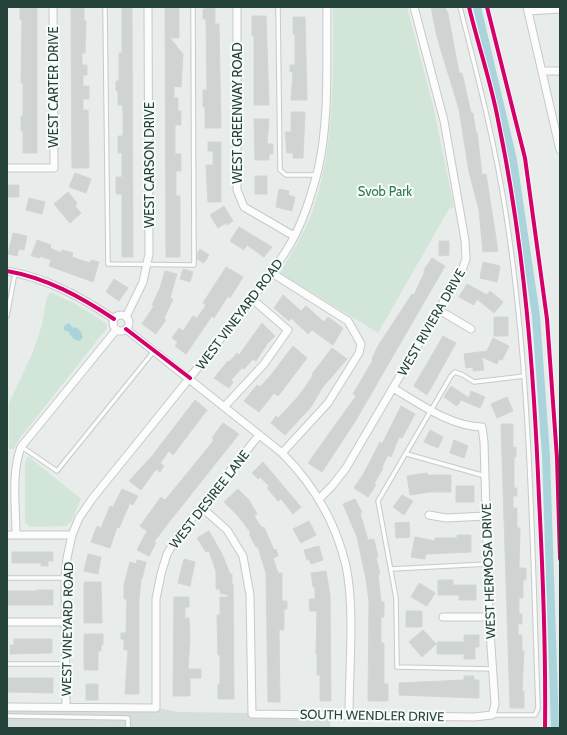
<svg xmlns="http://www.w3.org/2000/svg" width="567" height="735" viewBox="0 0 567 735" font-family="Cabin,sans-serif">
<rect width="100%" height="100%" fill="#e8edeb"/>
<!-- built -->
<path fill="#d6dedb" d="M7 707 156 708 178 712 331 714 330 728H7Z"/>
<!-- green -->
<path fill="#d1e6d8" d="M333 7H407L433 105 454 207 449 209 378 333 280 273C292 252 305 232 313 210 335 145 333 75 333 7Z
M50 292 74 303 106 323 107 328 20 438 14 449H9V403L32 354 42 325 46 300Z
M28 456 81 499 71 522 66 526 30 527 25 523V463Z"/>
<!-- water -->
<path fill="#a9d4db" d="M69 323 73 328 76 327 81 332 83 337 80 341 75 340 70 335 69 332 64 330V326Z"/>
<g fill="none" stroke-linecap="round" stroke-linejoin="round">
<!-- canal -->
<path stroke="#a9d4db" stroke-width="8" d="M477 7 513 160 536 316 546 456 555 728"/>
</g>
<!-- building -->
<path fill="#cfd4d2" stroke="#d1d6d4" d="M20 7H37V153H23V131H21V116H23V83H21L22 20H20Z
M71 7H84V21H86L85 53H82V65H87V75H83V86H89V99H83V110H88L89 168H72Z
M122 7H132L133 257H122V194H116V177H122V153H118V136H123V111L122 105H118V91H116V81H119V53H122Z
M165 7H179V38H170L183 54 181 87 174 86V98H178V111H181V125H175V154H181V171H176V196H180V257H166Z
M205 7H215V24H219L221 128H205V107H203V90H207L206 19H203V9H205Z
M431 7H445L448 14 459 73H462L471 113H473L476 133 477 132 482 175 486 174 498 251 483 252 479 210 469 172 459 109 437 37Z
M252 16H266L269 105H254V36H252Z
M293 17H305L307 100H291L293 72H290V65H295V34H293Z
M291 112H305L303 158H293V153H287L285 132H291Z
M254 119H269L267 144H273V154H269V160H255Z
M208 142H221V202H208L206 165H213V151H208Z
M75 173 91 179 86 193 69 187Z
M255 176H267V194H255Z
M7 185H19V197H7Z
M279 189 289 191 288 195 295 197 292 211 276 207Z
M68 192 77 203 75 206 81 213 70 223 54 204Z
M29 198 45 202 42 214 26 210Z
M224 206 233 221 227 225 226 223 218 228 210 215Z
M239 227 272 247 264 257 247 245 244 250 230 241Z
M13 233 27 236 24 250 19 249 17 256 8 254Z
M37 240 51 245 50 248 61 253 62 250 73 253 72 257 90 263 91 260 99 262 93 282 49 266 51 260 40 256V258L31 256Z
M439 241H449V255L439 256Z
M200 249 209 255 204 263 197 259V254Z
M432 258 445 266 356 420 322 472 308 463 356 396 353 394 373 360 372 359 378 346 412 294 414 295 425 271 424 270Z
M483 262 500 266 497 282 480 278Z
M226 267 243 277 230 298 228 296 214 318 212 316 186 354 175 346 178 342 172 338 179 328 183 331 193 316 197 318 206 305 203 303Z
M183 269 193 272 190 282 180 279Z
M165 271 177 274 170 298 173 299 164 318 166 320 156 334 142 324 154 306 152 305 160 288Z
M114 279 128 288 119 301 106 292Z
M467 284 487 295 490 291 503 302 494 313 477 299 474 305 459 297Z
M283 295 301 311 306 306 324 322 328 317 343 328 333 345 312 330 308 334 291 318 289 321 274 308Z
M494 317H508V336H494Z
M262 323 275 336 267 344 256 361 253 359 244 369 242 368 231 380 233 382 229 388 214 378 228 361 229 362 237 353 239 355Z
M443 336 456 343 427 395 414 386Z
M493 338 509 346 502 360 499 359 497 364 482 357 484 370 473 371V367L466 368 464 354 487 351Z
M293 346 307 358 282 391 278 396 274 393 259 412 244 401 257 385 260 387 271 375Z
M332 348 347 359 322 388 311 407 285 435 271 423 276 416 278 418 296 399 306 386 313 375 312 374Z
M451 386 469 398 471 391 485 397 480 408 461 400 457 406 444 397Z
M507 397 513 411 497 418 491 404Z
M195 400 207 410 173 455 169 451 160 463 164 466 160 472 156 469 141 490 129 481 152 456Z
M401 406 415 414 402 438 399 437 391 457 388 455 382 467 383 468 374 484 376 485 368 497 354 488 364 473 380 442 382 444Z
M223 423 239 434 166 526 154 542 156 543 149 556 137 550 147 531 140 526 161 497 165 500 189 471 214 440 212 438Z
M501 424H513V448L516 447V457H514V488H517V496H513V508H517V528H520L519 568H526V580H523V598H519V614H522V624H518V635H522V651H524L522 691H524V708H510Z
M430 430 443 437 438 448 424 442Z
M454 440 468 446 464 458 450 453Z
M263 462 301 507 293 514 281 499 278 501 267 488 269 486 260 477 258 479 252 473Z
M427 473 428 475H451V492H430L410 495 407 476Z
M456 486H474V502H456Z
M122 489 138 496 133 505 130 503 119 528 117 527 110 548 91 542 97 526 101 528 110 506 113 507Z
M238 489 249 500 257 514 254 516 262 528 264 527 274 550 276 549 278 556 273 558 278 573H282V601H287V609H284V630H279L280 702H268L266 573 258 547H256L249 534 251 533 239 517 224 502Z
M402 495 413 501 404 515 393 507Z
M355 499 362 512 360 513 368 540 374 539 378 557H376L380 574H378L381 602H384V617H381V643H384V684H388V701H368L369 602 366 579 357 537 343 504Z
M309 521 316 535 301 543 293 529Z
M409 522 410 537 396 538 395 523Z
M209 531 222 554 230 574H232V584H233L234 699H218V684H220V655H218L217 615H220V597H228V595L220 593V589H216V571L209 551 206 552 197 538Z
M457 535H471V552L426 554 425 559 411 557 415 537 435 541V538H457Z
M319 546 323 560 311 564 309 559 307 560 304 550Z
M12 552H53V561H48V566H41V563H12Z
M88 554 101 557 98 574 84 571Z
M184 559 195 562 190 586 178 583Z
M137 560 146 562 142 579H141L139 599V694H125L128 650H124V639H121V633H126L127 599H124V585L130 562 136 564Z
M326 571 330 595 331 701H320V675H317V654H316L317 611H310L309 599H315V587H313L311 573Z
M438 580H453V585H476V600H459V595H438Z
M84 582H101L102 623H84Z
M419 583 435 593 427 606 411 597Z
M37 590H53V605H7V591H37Z
M174 597H189V607H185V618H189L190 639 188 669H201V678H190V696H173Z
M406 611H422V627H406Z
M423 630 436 644 422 657 409 642Z
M84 634H103V645H101V651H98V670H84Z
M464 635H479V647H475V659H464V654H437V642H464Z
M14 639H52V653L10 654V645H14Z
M464 676H474V680H479V698L399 695V683L464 680Z
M7 678H53V693L7 692Z
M86 684H98V700H86Z"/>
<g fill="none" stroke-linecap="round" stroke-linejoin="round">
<!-- lane casing -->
<g stroke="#c5cac8" stroke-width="5.5">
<path id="lane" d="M105 7 108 264 194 265 193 7
M278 7 280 170 286 175H316
M460 7C477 74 494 139 505 208 531 373 532 541 538 708L535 715H492
M7 316 15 273
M22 447 57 471 154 351
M407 454 485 476
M391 569 488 564
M7 578H65
M7 664H65
M492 669 397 667 396 598 378 501 451 376 455 372 463 375 474 382 524 376
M7 716 128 718V728"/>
</g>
<!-- street casing -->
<g stroke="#c5cac8" stroke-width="9">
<path id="street" d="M237 7V190L244 207 294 236
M527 7 560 150
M528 11 560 9
M543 71H560
M7 168H54L53 7
M7 271C47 278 81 297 114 319
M272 273 348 321 361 344 359 353 328 403 282 453
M439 310 471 329
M113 323a8 8 0 1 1 16 0a8 8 0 1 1-16 0Z
M126 317 143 282 149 254 148 7
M126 329 282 453C313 484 336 523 346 566 355 608 349 670 349 714
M225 406 264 364 288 330 251 298
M319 499 332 486 346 468 462 270 466 259 465 240 444 121 414 7
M201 507 227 530 243 556 250 595 252 714 474 717 492 715 495 704 489 617 484 442 482 427C450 426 420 404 393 388
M429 515 446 518 486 516
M7 535H72
M16 535C16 506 11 474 21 447L116 330
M443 617H489
M7 622H65
M7 707 156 708V599L161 574 167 554 178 536 259 435
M66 707 65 578 67 558 72 535 79 518 92 499C136 444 181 390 224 334 246 305 271 277 289 246 303 223 311 196 318 170 330 117 326 61 327 7"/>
</g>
<!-- lane -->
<use href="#lane" stroke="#fcfcfc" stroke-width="3.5"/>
<!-- street -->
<use href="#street" stroke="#fcfcfc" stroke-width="7"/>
<!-- cycleway casing -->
<g stroke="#f7fbf9" stroke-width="6">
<path id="cycleway" d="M469 7C478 45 491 82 498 120 524 244 534 371 539 498 543 575 546 651 545 728
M487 7 525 158 547 319 557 458 560 559
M7 271C47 278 81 297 114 319
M126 329 190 378"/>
</g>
<!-- cycleway -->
<use href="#cycleway" stroke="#d6006c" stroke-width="4"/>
</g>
<g text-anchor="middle" stroke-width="4" stroke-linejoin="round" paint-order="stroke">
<!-- street labels -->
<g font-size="13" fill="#24423a" stroke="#f7fbf9">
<text transform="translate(53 87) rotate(-90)" y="5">WEST CARTER DRIVE</text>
<text transform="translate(237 113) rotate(-90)" y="5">WEST GREENWAY ROAD</text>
<text transform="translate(149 165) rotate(-90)" y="5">WEST CARSON DRIVE</text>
<text transform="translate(239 314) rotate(-53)" y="5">WEST VINEYARD ROAD</text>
<text transform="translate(431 322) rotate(-60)" y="5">WEST RIVIERA DRIVE</text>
<text transform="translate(209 499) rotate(-52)" y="5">WEST DESIREE LANE</text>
<text transform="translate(488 571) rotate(-92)" y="5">WEST HERMOSA DRIVE</text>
<text transform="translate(67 629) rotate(-89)" y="5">WEST VINEYARD ROAD</text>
<text transform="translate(372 715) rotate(1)" y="5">SOUTH WENDLER DRIVE</text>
</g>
<!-- park labels -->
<g font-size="13" fill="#2d7a4b" stroke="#f7fbf9">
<text x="385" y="196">Svob Park</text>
</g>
</g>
<!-- border -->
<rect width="567" height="735" fill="none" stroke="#24423a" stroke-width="16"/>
</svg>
